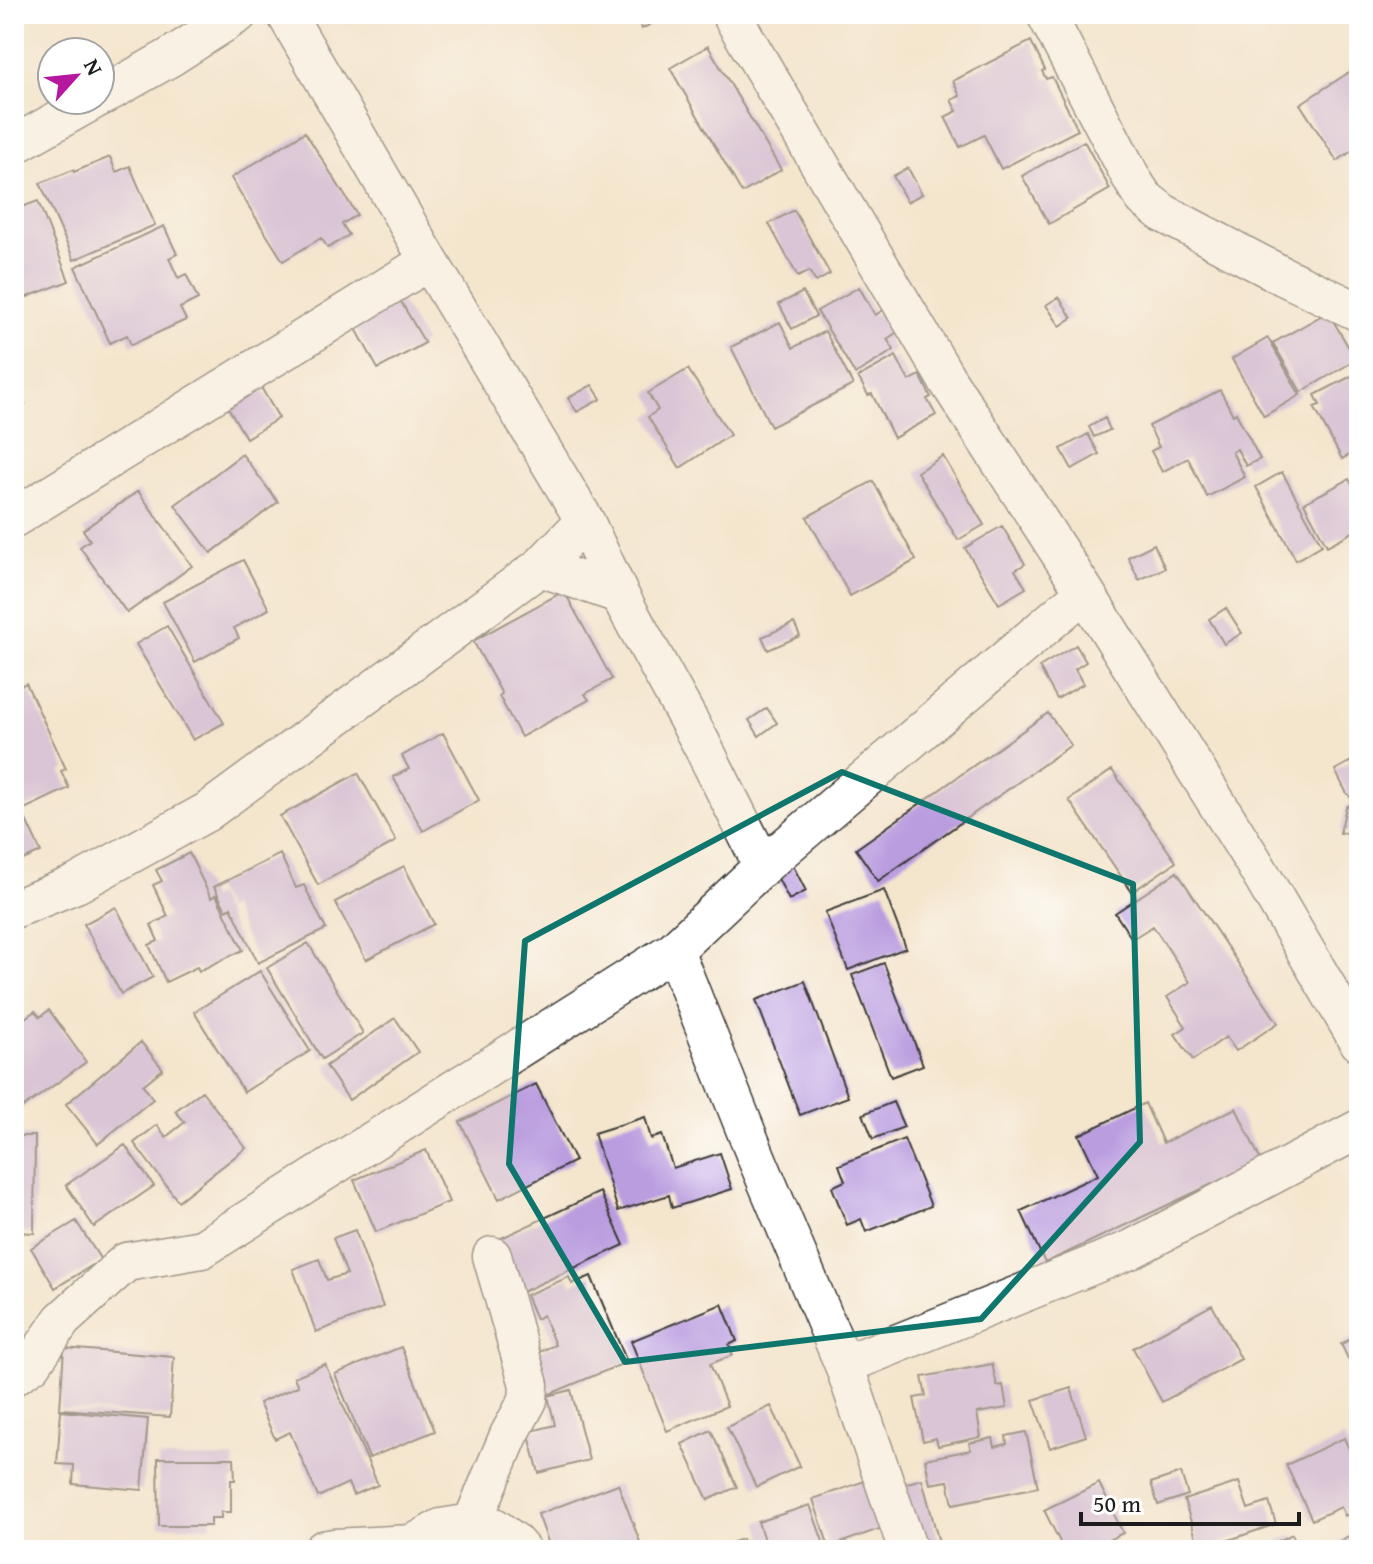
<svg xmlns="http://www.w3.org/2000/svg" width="1373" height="1564" viewBox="0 0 1373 1564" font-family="'Gentium Book Plus',serif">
<rect width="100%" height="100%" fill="#fff"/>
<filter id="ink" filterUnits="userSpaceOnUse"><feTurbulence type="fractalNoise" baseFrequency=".0125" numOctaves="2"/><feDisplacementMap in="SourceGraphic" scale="16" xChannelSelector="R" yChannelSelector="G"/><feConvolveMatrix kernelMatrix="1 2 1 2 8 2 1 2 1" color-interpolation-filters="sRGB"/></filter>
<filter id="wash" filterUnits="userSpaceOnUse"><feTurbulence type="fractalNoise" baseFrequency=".006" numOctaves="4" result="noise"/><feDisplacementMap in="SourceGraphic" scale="32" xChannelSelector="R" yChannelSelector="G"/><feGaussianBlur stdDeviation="1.8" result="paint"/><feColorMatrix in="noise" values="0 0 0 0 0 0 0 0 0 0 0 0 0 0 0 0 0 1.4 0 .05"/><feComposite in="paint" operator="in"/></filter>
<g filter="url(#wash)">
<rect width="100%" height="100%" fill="#f4e5cd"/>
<g id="blocks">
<!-- building -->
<path fill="#ba9ddf" d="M634 14H670L642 29Z
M1031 41 1045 70 1042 71 1046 79 1052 77 1078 130 1001 169 984 135 960 147 945 117 957 111 951 100 960 96 953 81Z
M708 46 781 170 742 193 670 68Z
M1359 66V146L1337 161 1300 104Z
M305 132 357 215 342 224 349 235 328 248 321 238 283 261 231 178Z
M1084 141 1110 189 1049 224 1022 176Z
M110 157 116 172 130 166 155 225 74 260 40 183 73 170 74 172Z
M908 168 922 194 907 202 893 176Z
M38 201 69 281 14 302V210Z
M794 210 830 274 816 282 809 271 798 277 769 224Z
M164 226 177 254 169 258 178 278 186 274 198 299 180 308 186 320 131 345 127 335 110 343 75 267Z
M859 287 875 315 885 309 899 331 887 339 894 350 855 374 817 311Z
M803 292 816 316 792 329 779 304Z
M1059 297 1072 318 1060 326 1046 305Z
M400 300 425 343 378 369 354 325Z
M1328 312 1356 360 1301 392 1273 343Z
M780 322 793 348 825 331 853 385 771 427 731 347Z
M1268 338 1300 395 1264 416 1232 359Z
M896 356 909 381 920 375 931 397 927 399 936 415 894 438 872 394 868 395 858 377Z
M688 369 730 435 680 468 648 417 658 410 648 393Z
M1359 372V449L1342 459 1314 407 1320 405 1315 395Z
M14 377 25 404 14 409Z
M259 384 279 418 246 438 226 404Z
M592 385 601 399 577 412 568 398Z
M1220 390 1233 415 1236 413 1260 459 1246 466 1237 449 1232 452 1245 477 1207 497 1188 458 1162 472 1151 451 1159 447 1149 426Z
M1105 418 1110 430 1094 437 1089 427Z
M1088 434 1099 454 1072 469 1061 449Z
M242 454 278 502 211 553 175 505Z
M943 456 984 525 958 540 917 472Z
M1282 472 1322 545 1296 560 1256 487Z
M1349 479 1359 498V529L1327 546 1304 503Z
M873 481 916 560 850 596 807 517Z
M138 491 192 566 127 613 80 547 90 540 83 530Z
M1002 526 1025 564 1015 570 1026 588 999 604 965 548Z
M1154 544 1165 568 1139 580 1128 557Z
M243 560 269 609 234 628 239 638 195 662 163 602Z
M564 591 612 679 585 694 589 700 521 737 499 696 502 694 473 641Z
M1226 608 1242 633 1224 644 1209 619Z
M794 623 800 636 768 650 762 637Z
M167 626 224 723 193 740 136 644Z
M1076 645 1086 662 1075 669 1083 684 1057 699 1039 667Z
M26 683 66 769 61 771 69 788 14 814V689Z
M767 708 777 723 759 736 749 720Z
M1048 713 1071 745 878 881 856 849Z
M443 733 479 800 423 831 393 777 409 769 402 756Z
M1359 757V772L1356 774 1359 773V832L1340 833 1346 807 1354 803 1348 794H1347L1335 770Z
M1112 770 1176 862 1132 892 1069 800Z
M358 773 396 841 318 885 280 816Z
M25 818 41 852 14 864V823Z
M189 853 211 898 216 895 243 950 199 971 197 967 166 982 149 945 158 941 151 925 168 916 153 885 162 881 156 870Z
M280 854 296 888 304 885 326 929 258 963 231 907 226 910 214 887Z
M787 854 806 891 789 900 770 863Z
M404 866 434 924 366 960 335 902Z
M1177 872 1278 1023 1236 1051 1226 1037 1193 1060 1175 1034 1186 1027 1167 997 1190 982 1153 926 1132 939 1115 913Z
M884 890 906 948 848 970 825 912Z
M116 907 153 977 121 994 84 924Z
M308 943 363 1033 322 1059 267 968Z
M884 963 923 1065 891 1077 852 975Z
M260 971 310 1051 244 1092 194 1012Z
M805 981 848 1097 800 1115 756 1000Z
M49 1010 86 1062 14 1114V1021L16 1024 35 1011 40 1017Z
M395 1018 418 1052 349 1100 326 1066Z
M141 1042 163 1069 143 1085 153 1099 98 1144 66 1104Z
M536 1084 575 1161 499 1199 460 1122Z
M202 1091 246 1148 178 1201 134 1143 157 1125 166 1137 185 1122 175 1111Z
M893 1102 904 1127 873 1139 863 1114Z
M1145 1103 1163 1143 1236 1108 1261 1161 1045 1263 1021 1211 1098 1175 1079 1135Z
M645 1117 651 1139 662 1135 673 1168 720 1153 732 1189 672 1208 669 1195 618 1211 594 1133Z
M14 1136H35L34 1233 14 1232Z
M904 1139 931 1206 866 1232 861 1219 847 1225 832 1187 845 1181 839 1165Z
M125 1145 154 1186 94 1227 66 1185Z
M426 1150 449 1202 376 1232 354 1180Z
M600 1192 624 1245 520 1293 495 1241Z
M76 1221 101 1260 55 1288 31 1248Z
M355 1230 383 1307 316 1332 293 1269 319 1259 327 1280 347 1274 333 1238Z
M14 1259H20L16 1331H14Z
M591 1276 627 1362 545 1396 529 1356 555 1345 543 1315 536 1319 526 1295 569 1277 572 1284Z
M722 1304 737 1341 729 1345 733 1355 710 1364 727 1406 667 1431 631 1341Z
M1212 1305 1241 1359 1162 1402 1133 1348Z
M1359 1335V1364L1352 1367 1341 1344Z
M401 1347 435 1431 369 1458 335 1374Z
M64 1348 174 1357 170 1417 60 1409Z
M325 1364 378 1485 353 1495 348 1483 318 1497 290 1432 275 1439 259 1403 298 1386 294 1377Z
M992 1364 997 1386 1003 1385 1007 1408 977 1413 981 1437 938 1446 936 1438 923 1441 914 1398 926 1396 922 1377Z
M1071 1388 1086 1436 1050 1448 1033 1400Z
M571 1390 589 1460 539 1473 528 1432 555 1425 548 1396Z
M771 1406 800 1466 756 1487 727 1427Z
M61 1411 148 1419 142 1490 73 1484 74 1465 57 1464Z
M711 1430 737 1487 708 1500 682 1444Z
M1026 1432 1038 1487 953 1504 948 1481 930 1484 925 1459 971 1450 969 1443 993 1438 995 1447 1007 1444 1006 1436Z
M1344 1438 1359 1471V1509L1345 1516 1341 1507 1312 1520 1286 1465Z
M158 1458H234L235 1480H231V1512H221V1518H211V1526H159Z
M1181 1473 1188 1495 1158 1505 1151 1483Z
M879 1476 896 1523 829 1547 813 1499Z
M922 1479 941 1550H922L904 1484Z
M1239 1482 1248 1509 1269 1502 1276 1524 1200 1550 1184 1500Z
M1099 1483 1123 1533 1088 1550H1064L1044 1510Z
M618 1484 643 1550H551L538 1514Z
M810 1505 826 1550H756L766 1546 758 1522Z
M1354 1533 1359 1541V1550H1324Z
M1292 1534 1300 1550H1276L1273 1544Z
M742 1539 745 1550H721L719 1547Z"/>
</g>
</g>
<g filter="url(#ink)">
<use href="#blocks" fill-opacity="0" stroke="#3c3a37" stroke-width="2"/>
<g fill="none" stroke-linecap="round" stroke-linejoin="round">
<!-- minor casing -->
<g stroke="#3c3a37" stroke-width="41">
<path id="minor" d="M286 14 429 261 585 521 619 594 701 743 763 866
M731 14 946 378 1085 592 1253 861 1359 1042
M1046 14 1133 181 1144 198 1163 213 1283 276 1359 312
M100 97 169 58 238 14
M14 145 94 100
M14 518 429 261
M540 567 619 594
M14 909 76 884 207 812 540 567 585 521
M674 950 757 1159 844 1365 908 1550
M844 1365 1130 1250 1359 1129
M14 1376 32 1364 62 1320 126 1262 202 1249 674 950 763 866 1085 592
M472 1523 509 1435 528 1400 529 1385 492 1256
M323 1550 334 1548 413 1544 441 1528 472 1523 494 1527 513 1541 521 1550"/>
</g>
<!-- minor -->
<use href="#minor" stroke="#fff" stroke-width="38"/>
</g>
</g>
<!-- marked area -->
<path d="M0 0H1373V1564H0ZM842 772 1133 884 1140 1142 981 1319 625 1362 509 1164 525 941Z" fill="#f4e5cd" fill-opacity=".55" fill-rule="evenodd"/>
<path fill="none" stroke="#0f766e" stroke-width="6" stroke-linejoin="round" d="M842 772 1133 884 1140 1142 981 1319 625 1362 509 1164 525 941Z"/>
<!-- margin -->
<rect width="1373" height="1564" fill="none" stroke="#fff" stroke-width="48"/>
<!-- north arrow -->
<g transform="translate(76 76) rotate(63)"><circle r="38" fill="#ffffff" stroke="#a4a4a4" stroke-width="2"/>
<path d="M0-6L14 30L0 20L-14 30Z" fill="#b5179e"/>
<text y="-12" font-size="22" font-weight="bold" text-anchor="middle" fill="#1c1c1c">N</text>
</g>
<!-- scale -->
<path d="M1081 1512v12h218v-12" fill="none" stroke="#1c1c1c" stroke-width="4"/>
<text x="1093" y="1512" font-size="24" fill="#1c1c1c" stroke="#ffffff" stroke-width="6" paint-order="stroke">50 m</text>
</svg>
